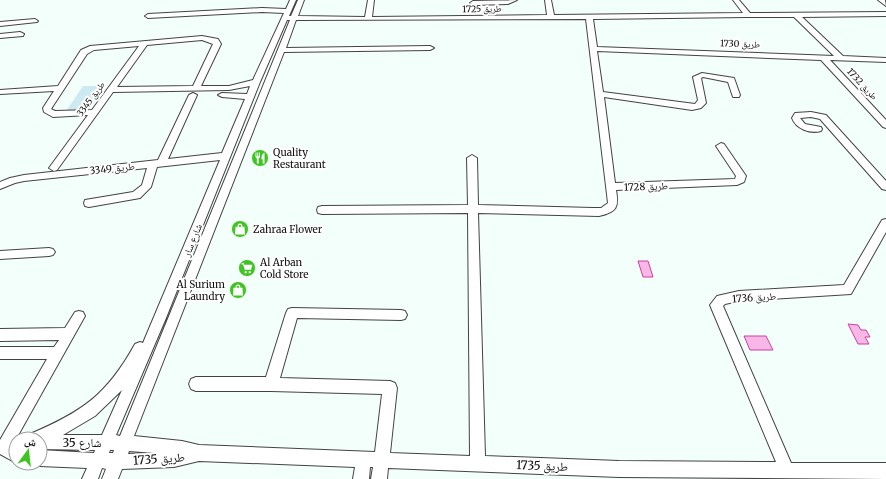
<svg xmlns="http://www.w3.org/2000/svg" width="886" height="479" viewBox="0 0 886 479" font-family="Merriweather,'Noto Naskh Arabic',serif">
<rect width="100%" height="100%" fill="#f3fffb"/>
<!-- pitch -->
<path fill="#cdeaf2" d="M83 86H105L89 110 66 111Z"/>
<!-- water -->
<path fill="#f7b7e7" stroke="#d03ca7" d="M638 261H648L653 277H643Z
M848 324 858 325 861 330H866L870 337H865L869 344H858Z
M744 336H766L773 350H750Z"/>
<g fill="none" stroke-linecap="round" stroke-linejoin="round">
<!-- minor casing -->
<g stroke="#434343" stroke-width="2">
<path id="minor" d="M290 0H296L289 16H291L298 0H304L298 16 365 17 368 0H374L372 17 547 15 545 0H551L554 15 743 13 733 0H739L750 13 886 12V16L802 17 843 56 886 58V62L830 60 886 120V128L883 127 821 60 597 51 603 92 695 104 698 100 693 77 702 73 734 78 740 95 739 97H733L728 82 703 77 701 78 706 103 701 108 692 110 604 97 615 183 735 179 736 176 716 146 721 143 724 144 746 176 744 182 737 185 616 190C619 207 617 212 599 216L478 213 485 456 619 461 776 462 710 305 717 296 739 291 844 285 882 220 886 219V232L851 294 739 301 725 304 723 306 791 463H886V479L619 477 388 468 387 479H371L373 467H370L369 479H353L355 467 199 461 174 467 122 469 118 479H102L106 469 102 468 98 479H82L87 468 40 466 35 463H40V450L94 453 95 450 40 449V439H28L30 434C82 412 107 395 135 344L140 342 143 343 220 160 157 167 151 187 140 198 89 207 85 206 84 203 85 200 133 192 142 185 147 168 24 181 15 183 0 189V182L10 178 24 175 158 160 189 95 193 93 197 95 168 159 222 153 245 99 222 97 218 95 222 93 247 94 250 86 229 90 113 92 57 170 54 171 49 168 88 115 53 117 44 112 43 108 54 91 0 94V90L58 86 81 50 90 46 202 36 218 39 221 44 201 86H229L253 80 284 13 262 12 148 18 145 16 148 14 262 8 286 9ZM747 17H794L834 56 597 47 593 19ZM586 19 608 203 601 208H593L478 205 477 158 472 155 467 158 468 205 322 206 318 207 317 210 318 213 322 214 468 213 470 456 390 453 397 388 395 383 390 381 280 378 297 318 401 320 405 319 407 315 405 311 401 310 292 308 288 309 286 313 266 377H196L191 379 189 384 191 389 196 391H271L382 394 375 452 199 445 182 441 134 436 284 52 430 50 434 48 430 46 286 48 296 20ZM287 20H290L120 436 116 435 166 318 260 82ZM202 40 213 44 193 86 117 87 147 45ZM139 46 92 110 55 111 51 109 87 54 94 50ZM122 390 102 435H63L95 416ZM110 450H114L113 453H109ZM129 451 155 453 128 454Z
M517 0 508 4 473 5 470 3 473 1Z
M878 0H885L886 6Z
M35 19 38 21 37 22 0 26V22Z
M20 32 24 34 23 36 0 38V34Z
M811 112 826 115 886 181V190L882 189 820 119 811 117 800 118 805 124 821 127 822 129 821 131C810 134 796 129 792 118L795 113Z
M49 248 53 249 55 252 53 255 49 256 0 259V251Z
M79 311 83 312 85 316 16 439 14 445 16 447V463L0 454V440L47 359H0V347H54L59 340 0 341V329L65 328 75 312Z"/>
</g>
<!-- minor -->
<use href="#minor" fill="#fff" fill-rule="evenodd"/>
</g>
<!-- icons -->
<defs>
<g id="restaurant-disc" transform="scale(0.9)"><circle r="9.5" fill="#3fc424" stroke="#fff"/><path d="M-5-6h1v4h1v-4h1v4h1v-4h1v5L-1.5 .5V6h-2V.5L-5-1ZM5-6V6H3V1.5H1.5Q1.5-4 5-6Z" fill="#fff"/></g>
<g id="shop-disc" transform="scale(0.9)"><circle r="9.5" fill="#3fc424" stroke="#fff"/><path d="M-5-2.5h2.3a2.7 3.5 0 0 1 5.4 0H5L5.5 6h-11ZM-1.5-2.5h3a1.5 2.3 0 0 0-3 0Z" fill="#fff"/></g>
<g id="supermarket-disc" transform="scale(0.9)"><circle r="9.5" fill="#3fc424" stroke="#fff"/><path d="M-6-5.5h2.5l.6 2H6L4.5 2H-2.5L-4.4-4H-6ZM-1.5 3.2a1.3 1.3 0 1 0 .1 0ZM3 3.2a1.3 1.3 0 1 0 .1 0Z" fill="#fff"/></g>
</defs>
<g fill-rule="evenodd">
<use href="#restaurant-disc" x="260" y="158"/>
<use href="#shop-disc" x="240" y="229"/>
<use href="#supermarket-disc" x="247" y="268"/>
<use href="#shop-disc" x="238" y="290"/>
</g>
<g text-anchor="middle" stroke-width="4" stroke-linejoin="round" paint-order="stroke">
<!-- far-street labels -->
<g font-size="9" fill="#101010" stroke="#fff">
<text transform="translate(482 9) rotate(-1)" y="3">طريق 1725</text>
<text transform="translate(740 44) rotate(2)" y="3">طريق 1730</text>
<text transform="translate(862 84) rotate(47)" y="3">طريق 1732</text>
<text transform="translate(91 99) rotate(-54)" y="3">طريق 3345</text>
</g>
<!-- poi labels -->
<g font-size="10" fill="#101010" stroke="#fff" text-anchor="start">
<text x="273" y="156">Quality<tspan x="273" dy="12">Restaurant</tspan></text>
<text x="253" y="233">Zahraa Flower</text>
<text x="260" y="266">Al Arban<tspan x="260" dy="12">Cold Store</tspan></text>
<text x="225" y="288" text-anchor="end">Al Surium<tspan x="225" dy="12">Laundry</tspan></text>
</g>
<!-- street labels -->
<g font-size="10" fill="#101010" stroke="#fff">
<text transform="translate(112 168) rotate(-6)" y="4">طريق 3349</text>
<text transform="translate(646 186) rotate(-2)" y="4">طريق 1728</text>
<text transform="translate(192 240) rotate(-68)" y="4">شارع سار</text>
<text transform="translate(754 297) rotate(-4)" y="4">طريق 1736</text>
</g>
<!-- near-street labels -->
<g font-size="12" fill="#101010" stroke="#fff">
<text x="82" y="447">شارع 35</text>
<text transform="translate(159 459) rotate(-4)" y="4">طريق 1735</text>
<text transform="translate(542 466) rotate(2)" y="4">طريق 1735</text>
</g>
</g>
<!-- north arrow -->
<g transform="translate(28 451) rotate(15)"><circle r="19" fill="#ffffff" stroke="#9f9f9f"/>
<path d="M0-3L7 15L0 10L-7 15Z" fill="#3fc424"/>
<text y="-6" font-size="11" font-weight="bold" text-anchor="middle" fill="#101010">ش</text>
</g>
</svg>
